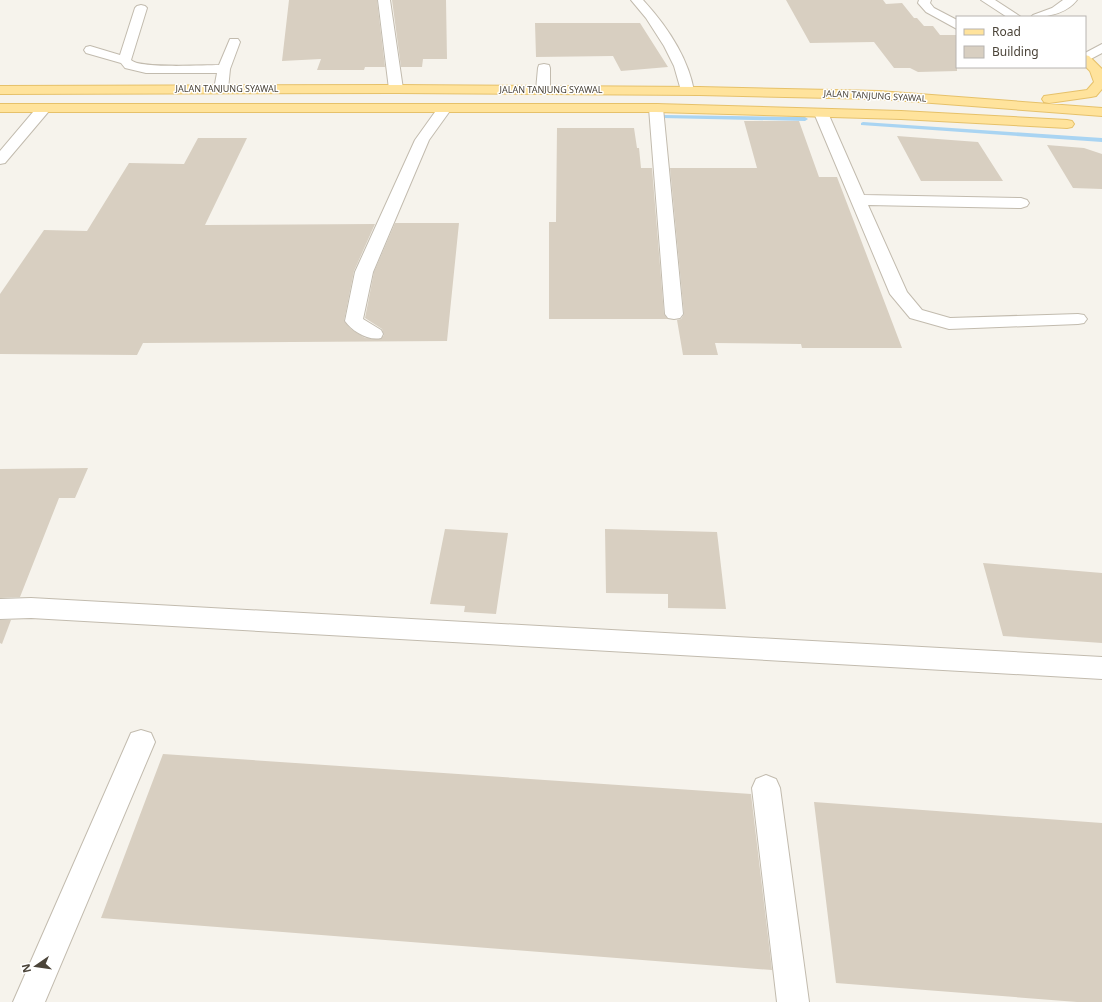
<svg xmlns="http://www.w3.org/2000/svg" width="1102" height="1002" viewBox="0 0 1102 1002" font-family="'Noto Sans',sans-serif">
<rect width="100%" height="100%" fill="#f6f3ec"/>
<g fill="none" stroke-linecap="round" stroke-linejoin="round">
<!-- stream -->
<path fill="#a9d4f2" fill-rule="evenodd" d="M664 115 805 117 808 119 805 121 662 118V116Z
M863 122 1102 138V142L861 125V123Z"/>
</g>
<!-- building -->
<path fill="#d8cfc1" d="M289 0H377L385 67H365L364 70H317L321 59 282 61Z
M392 0H446L447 59H423L422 67H401Z
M786 0H883L886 4 902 3 914 18H917L924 26H933L940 35H957V71L918 72 910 68H894L874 42 810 43Z
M535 23H640L668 67 621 71 613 56 536 57Z
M744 121H799L819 177H837L902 348H802L801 344 715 343 718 355H683L677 320 681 319 684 314 670 168H757Z
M557 128H634L637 148H639L641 168H652L664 314 668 319H549V222H556Z
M897 136 978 142 1003 181H921Z
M198 138H247L205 225 375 224 354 271 344 321 351 329 365 338 381 339 384 335 382 329 365 318 374 272 395 223H459L447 341 143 343 137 355 0 354V294L44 230 87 231 129 163 184 164Z
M1047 145 1084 148 1102 154V189L1073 188Z
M88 468 75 498H59L20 597 0 598V469Z
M445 529 508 533 496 614 464 612 465 606 430 604Z
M605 529 717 532 726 609 668 608V594L606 593Z
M983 563 1102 573V643L1003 636Z
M0 620H11L2 644 0 643Z
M163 754 751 794 772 970 101 918Z
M814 802 1102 823V1002H1077L836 983Z"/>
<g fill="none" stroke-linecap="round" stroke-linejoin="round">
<!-- minor casing -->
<g stroke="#c2bbae" stroke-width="2">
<path id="minor" d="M378 0H390L403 89 401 92H391L389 89Z
M631 0H643C666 25 688 57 694 91L692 94H682L674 66 664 46 646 18Z
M919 0H931L930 3 934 8 957 20V29L926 12 918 3Z
M981 0H995L1021 17H1007Z
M1063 0H1077C1066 14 1048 17 1031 17L1033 15 1052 8Z
M141 5 145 6 147 8 131 60C139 69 205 65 219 65L230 39H238L240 42 230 69 228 89 226 92H216L214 89 217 73H146L125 68 121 63 86 53 84 50 86 47 90 46 120 55 135 8 137 6Z
M1102 44V53L1085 62V53Z
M544 64 549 65 550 68V90L548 93H538L536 90 538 68 539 65Z
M44 104 49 105 51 108 49 111 5 163 0 164V151L39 105Z
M445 104 450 105 452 108 429 140 373 272 363 319 381 330 383 334 381 338C368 341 352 331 345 321L355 272 415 140 440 105Z
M656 104 661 105 663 108 683 314 680 318 674 319 668 318 665 314 649 108 651 105Z
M821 109 826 110 828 113 864 195 1021 198 1027 200 1029 203 1027 206 1021 208 868 205 907 292 922 310 950 318 1078 314 1084 315 1087 319 1084 323 1078 324 949 329 910 318 890 294 814 113 816 110Z
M31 598 1102 657V679L31 618 0 619V599Z
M141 730 151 733 155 742 45 1002H13L131 733Z
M766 775 776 779 780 788 809 1002H777L752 788 756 779Z"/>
</g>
<!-- major casing -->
<g stroke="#e6c16a" stroke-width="2">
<path id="major" d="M1085 55 1089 56 1102 69V89L1096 96 1091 97 1049 103 1044 102 1042 99 1044 96 1087 90 1094 82 1090 71 1085 66Z
M396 85 699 87 879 91 1102 108V116L879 99 699 95 396 93 0 94V86Z
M0 104H656L901 111 1067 120 1072 121 1074 124 1072 127 1067 128 901 119 656 112H0Z"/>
</g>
<!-- minor -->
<use href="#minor" fill="#fff" fill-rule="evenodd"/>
<!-- major -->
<use href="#major" fill="#ffe39c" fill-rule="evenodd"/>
</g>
<g text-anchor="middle" stroke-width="3" stroke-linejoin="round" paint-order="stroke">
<!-- far-street labels -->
<g font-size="9" fill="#4b4439" stroke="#fff">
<text x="227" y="92">JALAN TANJUNG SYAWAL</text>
<text x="551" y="93">JALAN TANJUNG SYAWAL</text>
<text transform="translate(875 96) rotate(3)" y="3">JALAN TANJUNG SYAWAL</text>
</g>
</g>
<!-- legend -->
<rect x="956" y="16" width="130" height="52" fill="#ffffff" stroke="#b7b4b0"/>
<rect x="964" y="29" width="20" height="6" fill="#ffe39c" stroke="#b7b4b0"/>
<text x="992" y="36" font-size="12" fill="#4b4439">Road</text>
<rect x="964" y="46" width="20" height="12" fill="#d8cfc1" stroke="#b7b4b0"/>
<text x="992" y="56" font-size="12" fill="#4b4439">Building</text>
<!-- north arrow -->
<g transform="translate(36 966) rotate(257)" stroke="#ffffff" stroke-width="3" paint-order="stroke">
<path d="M0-3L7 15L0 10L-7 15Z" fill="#4b4439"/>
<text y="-6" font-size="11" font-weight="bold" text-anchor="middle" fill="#4b4439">N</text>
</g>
</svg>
